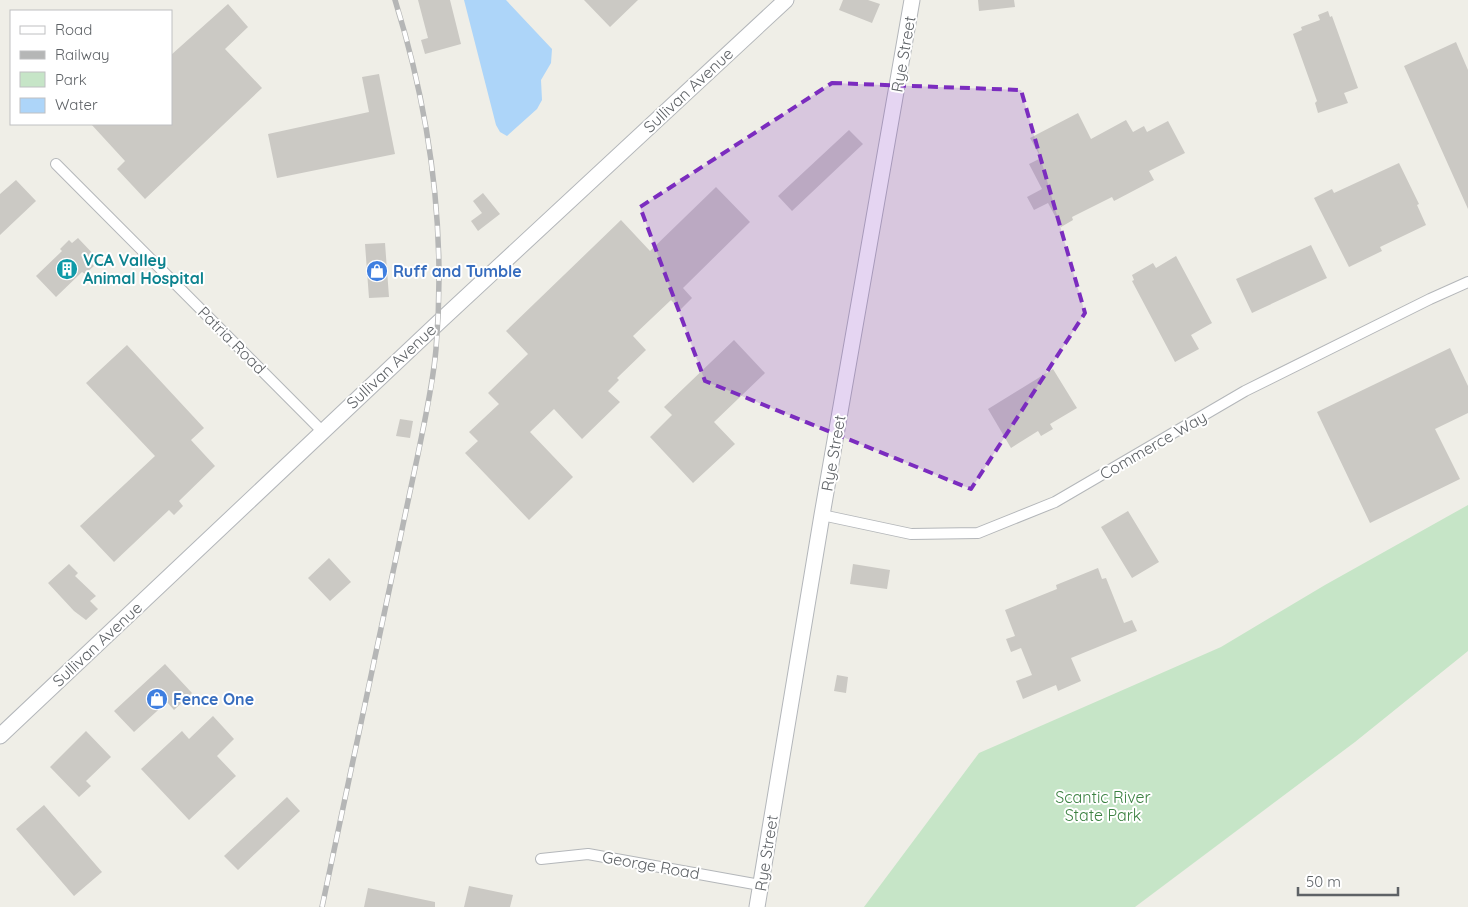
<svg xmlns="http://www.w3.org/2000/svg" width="1468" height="907" viewBox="0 0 1468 907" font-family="Quicksand,sans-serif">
<rect width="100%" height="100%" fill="#efeee7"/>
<!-- green -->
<path fill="#c6e5c7" d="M1468 505V651L1355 742 1135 907H864L979 753 1221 647 1325 585Z"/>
<!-- water -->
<path fill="#add5f9" d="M464 0H506L552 49 551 63 541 80 542 100 537 109 507 136 500 132 496 125Z"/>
<!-- building -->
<path fill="#cbc9c4" d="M418 0H450L461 44 425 54 421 40 428 38Z
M584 0H638L610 27Z
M843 0H868L880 4 872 23 839 10Z
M978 0H1014L1015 7 979 11Z
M228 4 248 27 225 49 262 88 145 199 117 169 125 161 91 124H171V55Z
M1328 11 1330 17 1332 16 1358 88 1344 93 1348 103 1318 113 1315 103 1317 101 1293 34 1302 30 1301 27 1320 20 1318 15Z
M1456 42 1468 70V209L1404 66Z
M379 74 395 154 277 178 268 134 369 112 362 77Z
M1078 113 1091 139 1126 120 1133 132 1144 126 1147 132 1168 121 1185 153 1149 171 1154 180 1114 201 1112 197 1072 217 1073 220 1061 227 1048 203 1034 210 1027 197 1042 189 1029 164 1041 158 1030 138Z
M849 130 863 144 792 211 778 196Z
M1399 163 1419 204 1417 205 1426 225 1380 247 1382 251 1349 267 1314 198 1332 189 1334 193Z
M16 180 36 201 0 235V194Z
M716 187 750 222 683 288 692 298 680 310 671 300 633 336 646 350 617 378 619 380 608 391 620 402 582 439 554 409 530 432 573 477 529 520 465 453 478 441 469 432 499 404 488 393 528 354 506 331 621 220 650 251Z
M483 193 500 214 478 231 471 221 482 213 473 201Z
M78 238 97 258 91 263 94 266 85 274 82 272 56 297 36 276 62 251 60 249 69 240 72 243Z
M385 243 389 297 369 298 365 244Z
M1311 245 1327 278 1252 313 1236 279Z
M1176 256 1212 323 1191 335 1199 349 1175 362 1132 281 1134 280 1132 275 1153 263 1156 268Z
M734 340 765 373 714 422 735 444 693 483 650 437 672 415 664 407Z
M127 345 204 428 191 440 215 466 179 501 183 506 174 515 169 510 114 562 80 526 155 456 86 383Z
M1450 348 1468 386V413L1435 429 1460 479 1370 523 1317 412Z
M1053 369 1077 408 1050 424 1053 429 1041 436 1038 431 1011 448 988 409Z
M400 419 413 421 410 438 396 436Z
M1128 511 1159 562 1132 578 1101 527Z
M329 558 351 582 330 601 308 578Z
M69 564 78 573 75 576 96 596 90 601 98 609 86 620 74 611 48 583Z
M853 564 890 570 887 589 850 584Z
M1098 568 1102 579 1106 578 1124 623 1132 620 1137 631 1071 658 1081 681 1058 691 1056 685 1023 699 1016 681 1032 675 1021 648 1011 652 1006 639 1015 636 1005 610 1057 589 1056 585Z
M165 664 192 693 174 710 167 702 134 732 114 711Z
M837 675 848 677 846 693 834 691Z
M213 716 234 739 217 756 236 776 189 820 141 769 182 731 189 739Z
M86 731 111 757 86 781 91 786 79 797 50 767Z
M287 797 300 811 238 870 224 856Z
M44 805 102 872 74 896 16 829Z
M469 886 513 895 510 907H464Z
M368 888 435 902V907H364Z"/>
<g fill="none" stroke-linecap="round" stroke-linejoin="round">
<!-- street casing -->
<g stroke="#b4b7ba" stroke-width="12">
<path id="street" d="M56 164 322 431
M822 515 911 534 978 533 1055 502 1245 391 1430 299 1468 282
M541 859 588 854 760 885"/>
</g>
<!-- secondary casing -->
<g stroke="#b3b6ba" stroke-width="17">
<path id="secondary" d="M0 736 438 323 786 0
M757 907 822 515 912 0"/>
</g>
<!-- street -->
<use href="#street" stroke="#fff" stroke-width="10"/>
<!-- secondary -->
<use href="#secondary" stroke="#fff" stroke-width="15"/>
<!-- rail casing -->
<g stroke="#b5b6b6" stroke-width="5.5">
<path id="rail" d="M322 907 418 454C425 419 433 384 436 349 446 231 430 112 395 0"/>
</g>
<!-- rail -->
<use href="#rail" stroke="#fff" stroke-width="4" stroke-dasharray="11" stroke-linecap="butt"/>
</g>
<!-- marked area -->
<path fill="#7b2cbf" fill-opacity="0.2" stroke="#7b2cbf" stroke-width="4" stroke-dasharray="10 6" stroke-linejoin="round" d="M832 83 1021 90 1085 313 971 489 705 381 640 207Z"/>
<!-- icons -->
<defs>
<g id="building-disc" transform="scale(1.125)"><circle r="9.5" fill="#0f9aa8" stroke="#fff"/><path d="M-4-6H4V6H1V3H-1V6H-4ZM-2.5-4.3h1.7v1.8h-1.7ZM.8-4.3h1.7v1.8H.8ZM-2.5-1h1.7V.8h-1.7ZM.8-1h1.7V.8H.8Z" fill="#fff"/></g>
<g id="shop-disc" transform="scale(1.125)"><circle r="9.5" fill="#3f7fe0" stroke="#fff"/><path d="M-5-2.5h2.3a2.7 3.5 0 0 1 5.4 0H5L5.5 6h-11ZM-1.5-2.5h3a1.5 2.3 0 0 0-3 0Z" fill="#fff"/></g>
</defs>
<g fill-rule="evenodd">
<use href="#building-disc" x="67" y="269"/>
<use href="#shop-disc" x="377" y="271"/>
<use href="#shop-disc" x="157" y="699"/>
</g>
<g text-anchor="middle" stroke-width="4" stroke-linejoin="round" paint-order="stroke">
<!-- street labels -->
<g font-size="16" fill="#5e6266" stroke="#fff">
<text transform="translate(903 54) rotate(-80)" y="6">Rye Street</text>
<text transform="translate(688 90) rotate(-43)" y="6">Sullivan Avenue</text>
<text transform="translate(232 340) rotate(45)" y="6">Patria Road</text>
<text transform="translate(391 366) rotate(-43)" y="6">Sullivan Avenue</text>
<text transform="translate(1153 445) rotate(-30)" y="6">Commerce Way</text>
<text transform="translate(833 453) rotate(-80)" y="6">Rye Street</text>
<text transform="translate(97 644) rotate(-43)" y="6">Sullivan Avenue</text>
<text transform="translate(766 853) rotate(-81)" y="6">Rye Street</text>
<text transform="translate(651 865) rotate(10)" y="6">George Road</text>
</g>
<!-- culture labels -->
<g font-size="16" font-weight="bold" fill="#0d838f" stroke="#fff" text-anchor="start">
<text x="83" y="266">VCA Valley<tspan x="83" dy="18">Animal Hospital</tspan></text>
</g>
<!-- shop labels -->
<g font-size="16" font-weight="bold" fill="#366cbe" stroke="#fff" text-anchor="start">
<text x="393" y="277">Ruff and Tumble</text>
<text x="173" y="705">Fence One</text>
</g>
<!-- park labels -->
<g font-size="16" fill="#3b8141" stroke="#fff">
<text x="1103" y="803">Scantic River<tspan x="1103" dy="18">State Park</tspan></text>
</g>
</g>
<!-- legend -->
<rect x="10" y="10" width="162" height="115" fill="#ffffff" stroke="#bfc0c2"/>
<rect x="20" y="26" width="25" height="8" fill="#ffffff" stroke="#bfc0c2"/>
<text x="55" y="35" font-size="15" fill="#5e6266">Road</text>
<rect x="20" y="51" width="25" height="8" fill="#b5b6b6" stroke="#bfc0c2"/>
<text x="55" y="60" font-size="15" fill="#5e6266">Railway</text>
<rect x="20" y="72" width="25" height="15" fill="#c6e5c7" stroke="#bfc0c2"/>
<text x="55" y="85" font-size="15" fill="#5e6266">Park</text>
<rect x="20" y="98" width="25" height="15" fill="#add5f9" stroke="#bfc0c2"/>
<text x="55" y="110" font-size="15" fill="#5e6266">Water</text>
<!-- scale -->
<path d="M1298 887v8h100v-8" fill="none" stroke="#5e6266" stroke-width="2.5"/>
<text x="1306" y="887" font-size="15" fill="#5e6266" stroke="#ffffff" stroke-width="4" paint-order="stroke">50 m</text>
</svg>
